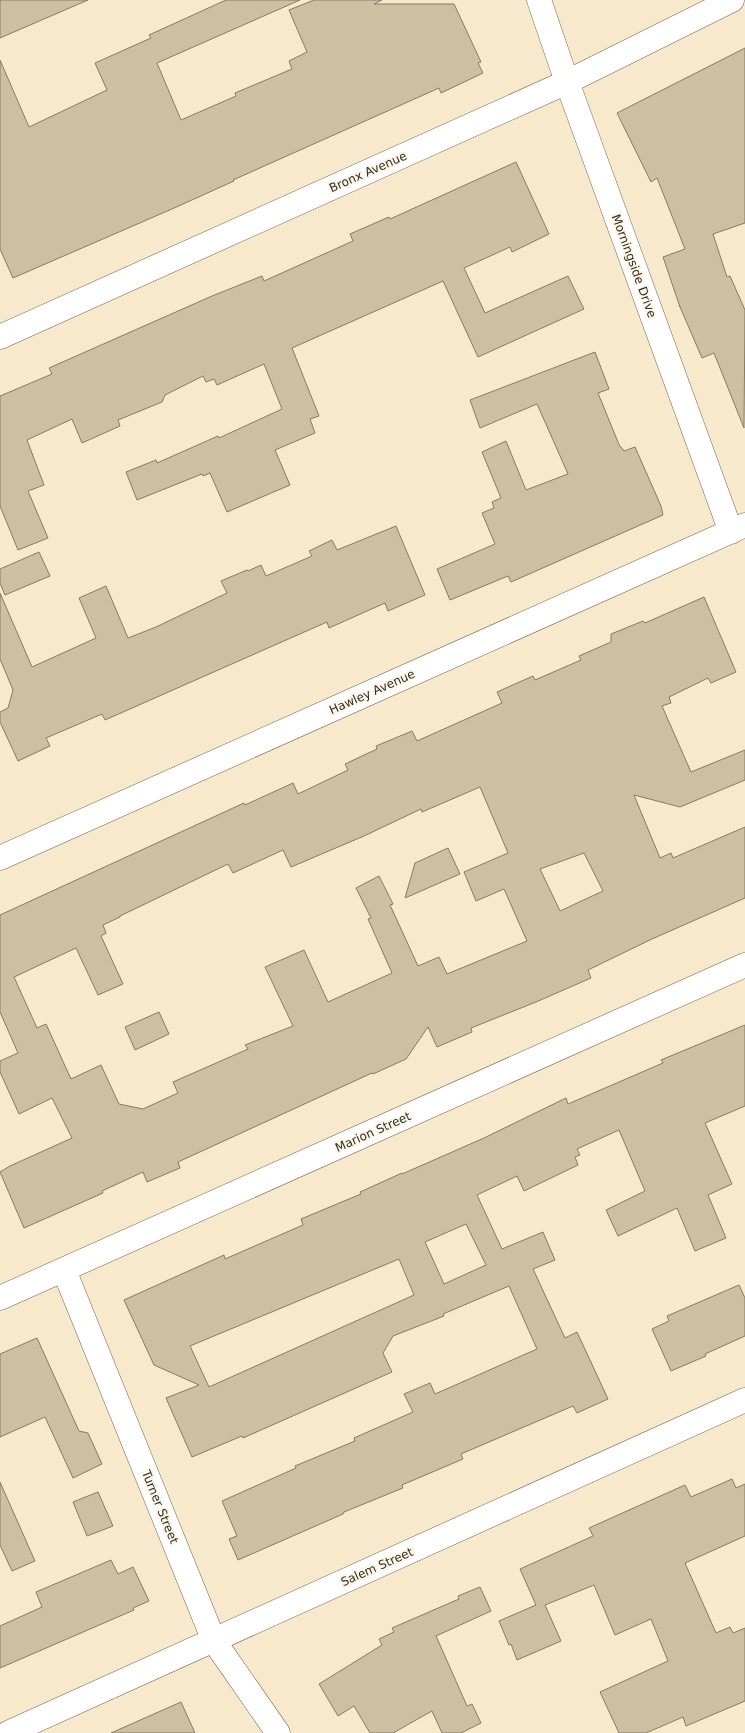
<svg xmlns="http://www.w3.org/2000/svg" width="745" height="1733" viewBox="0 0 745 1733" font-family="'DejaVu Sans',sans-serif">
<rect width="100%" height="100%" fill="#f8e9cc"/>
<!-- building -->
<path fill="#cebea2" stroke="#897b61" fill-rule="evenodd" d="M0 0H88L0 38Z
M226 0H300L157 63 181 120 236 96 235 93 292 69 289 61 307 52 289 10 314 0H382L374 4H454L481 62 478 63 483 73 441 93 439 88 233 180 234 181 172 209 13 278 0 249V60L29 127 107 90 95 63 151 38 149 35Z
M745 48V223L713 234 727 277 730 276 745 310 744 428 714 353 702 358 680 307 663 257 685 249 657 178 651 182 617 113Z
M516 162 549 234 512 252 510 247 464 268 485 313 568 276 584 309 478 357 443 281 292 348 319 416 310 419 315 433 275 450 290 485 227 512 210 473 203 476 202 474 137 500 126 472 156 460 157 463 218 436 219 438 282 409 264 364 217 385 214 379 206 382 203 376 165 395 162 402 118 420 120 426 82 443 72 419 27 440 44 485 28 491 48 538 18 550 0 506V396L52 374 49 368 212 296 262 276 264 281 353 241 350 234 389 217 390 219Z
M595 352 609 389 598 393 620 447H621L624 451 635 447 661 506 663 515 511 582 508 576 450 600 437 569 495 544 482 513 494 508 492 502 501 498 482 452 506 441 526 490 568 474 537 404 480 428 470 400Z
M396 526 425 595 388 611 385 603 329 628 327 622 105 720 102 714 46 738 50 746 18 761 0 722V712L8 708 13 690 0 659V593L32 667 96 638 79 598 106 586 128 638 156 627 227 593 221 581 247 570 248 571 261 565 266 576 312 556 309 551 332 540 337 550Z
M39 552 50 576 5 595 0 583V569Z
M704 597 736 672 711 683 708 678 669 697 671 703 662 706 691 772 745 750V780L680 807 634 795 660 858 671 853 673 858 745 827V898L652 939 588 970 591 978 536 1002 471 1028 472 1032 437 1047 428 1027 406 1059 373 1074 372 1073 178 1162 180 1168 147 1182 143 1172 102 1191 103 1193 24 1228 0 1172 10 1166 72 1138 52 1098 19 1114 0 1072V1061L18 1053 0 1012V915L244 803 245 805 293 783 298 794 348 770 345 764 377 749 376 746 412 731 417 741 502 703 497 692 533 676 535 680 581 660 579 656 611 642V634L643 621 645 623ZM480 787 508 853 464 872 476 901 504 889 527 941 447 974 439 957 418 966 390 905 393 904 379 876 356 888 371 918 368 919 392 973 328 1002 304 950 265 967 293 1026 245 1045 248 1049 173 1082 178 1093 143 1109 119 1104 101 1065 71 1079 46 1024 37 1028 14 977 76 948 98 995 123 984 101 936 106 933 103 925 120 917V916L228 864 233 873 283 850 291 867 364 836 421 809 422 812ZM584 853 603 891 560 911 540 869Z
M448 848 460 874 405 898 415 863Z
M159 1012 169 1034 135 1050 125 1027Z
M745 1025V1106L705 1123 732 1184 708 1195 726 1238 695 1251 677 1208 618 1236 606 1210 645 1191 619 1130 577 1149 580 1155 575 1157 578 1165 524 1191 517 1176 477 1195 502 1249 543 1232 555 1260 533 1269 565 1338 577 1332 608 1399 577 1413 573 1406 461 1454 463 1459 402 1485 403 1488 344 1512 343 1514 238 1560 229 1539 237 1536 222 1501 296 1468 295 1466 355 1441 354 1438 413 1412 404 1394 430 1383 435 1394 537 1349 509 1286 443 1314 444 1316 393 1336 383 1353 392 1372 243 1438 242 1436 192 1457 166 1398 199 1385 154 1365 124 1300 224 1255 225 1259 303 1225 301 1219 361 1194 360 1192 402 1173V1174L484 1138 566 1098 568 1104 663 1063 661 1060ZM466 1224 486 1265 444 1284 425 1242ZM399 1259 414 1295 209 1387 190 1346Z
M739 1285 745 1298V1336L705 1354 706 1356 671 1371 652 1329 669 1321 667 1316Z
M37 1338 79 1431 88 1433 102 1464 73 1478 45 1417 0 1437V1354Z
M732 1479 736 1488 745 1484V1536L685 1563 716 1633 730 1627 733 1633 745 1628V1701L686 1726 683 1717 646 1733H619L600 1692 668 1661 651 1619 615 1635 594 1585 545 1605 561 1641 517 1660 511 1644 509 1645 499 1621 536 1605 520 1569 593 1536 589 1528 685 1485 691 1497Z
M0 1482 35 1561 12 1571 0 1545Z
M98 1492 113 1526 87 1536 73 1502Z
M111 1560 118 1574 133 1567 149 1601 133 1608 134 1610 0 1668V1626L42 1607 36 1592Z
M480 1587 491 1611 436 1636 467 1706 472 1704 481 1723 461 1733H442L432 1711 393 1733H370L354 1706 338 1716 319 1684 382 1645 379 1639 394 1632 392 1628 459 1599 458 1596Z
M181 1702 195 1733H111Z"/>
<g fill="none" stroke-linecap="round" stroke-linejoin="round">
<!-- street casing -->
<g stroke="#73664c" stroke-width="25">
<path id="street" d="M539 0 567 82 731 532
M0 337 567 82 732 0
M0 858 745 525
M64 1270 214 1641 278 1733
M0 1298 745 965
M8 1733 745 1400"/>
</g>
<!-- street -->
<use href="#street" stroke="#fff" stroke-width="24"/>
</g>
<g text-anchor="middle" stroke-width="4.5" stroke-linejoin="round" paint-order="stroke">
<!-- street labels -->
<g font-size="12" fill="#322c21" stroke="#fdf7eb">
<text transform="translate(368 172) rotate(-24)" y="4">Bronx Avenue</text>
<text transform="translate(634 266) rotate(70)" y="4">Morningside Drive</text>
<text transform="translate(372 692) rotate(-24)" y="4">Hawley Avenue</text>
<text transform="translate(373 1132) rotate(-24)" y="4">Marion Street</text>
<text transform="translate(160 1507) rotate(68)" y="4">Turner Street</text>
<text transform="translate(377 1567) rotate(-24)" y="4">Salem Street</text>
</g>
</g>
</svg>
